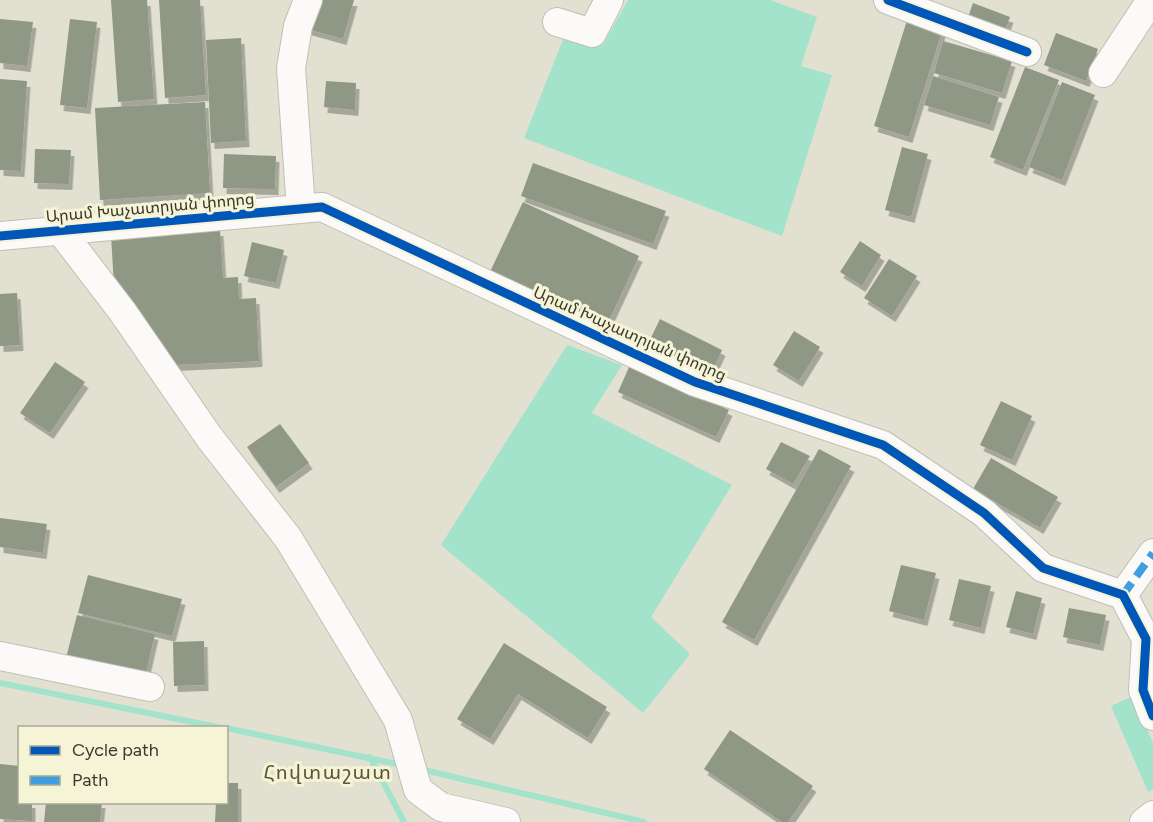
<svg xmlns="http://www.w3.org/2000/svg" width="1153" height="822" viewBox="0 0 1153 822" font-family="Figtree,'Noto Sans Armenian',sans-serif">
<defs>
<filter id="shadow"><feDropShadow dx="3.5" dy="6" stdDeviation="0" flood-color="#0004"/></filter>
</defs>
<rect width="100%" height="100%" fill="#e2e1d1"/>
<!-- water -->
<path fill="#a3e2cb" d="M628 0H770L817 17 801 66 832 75 782 236 524 138 566 32 604 43Z
M567 345 622 365 592 413 732 485 651 617 690 654 643 713 441 545Z
M1133 696 1153 743V790L1148 792 1111 706Z"/>
<g fill="none" stroke-linecap="round" stroke-linejoin="round">
<!-- stream -->
<path stroke="#a3e2cb" stroke-width="6" d="M0 683 222 728
M226 728 401 765
M370 757 404 822
M420 769 644 822"/>
</g>
<!-- building -->
<path fill="#8f9785" filter="url(#shadow)" d="M111 0H147L154 99 118 102Z
M159 0H200L206 95 165 98Z
M315 0H354L343 39 307 29Z
M973 3 1010 17 1003 36 966 23Z
M908 17 943 28 909 137 874 126Z
M0 19 33 22 27 66 0 63Z
M70 19 97 22 87 108 60 105Z
M1056 33 1098 49 1086 81 1044 65Z
M241 38 246 141 211 143 206 40Z
M943 41 1012 61 1002 93 934 73Z
M1025 67 1059 80 1023 170 990 157Z
M933 76 999 97 990 125 924 105Z
M0 79 27 81 21 171 0 170Z
M326 81 356 83 355 110 324 107Z
M1062 82 1095 95 1062 180 1029 167Z
M205 102 210 193 100 200 95 108Z
M902 147 928 154 911 217 885 210Z
M35 149 71 150 69 184 34 183Z
M224 154 276 156 275 189 223 188Z
M533 163 666 211 653 244 521 196Z
M523 202 639 256 605 329 489 274Z
M220 230 223 278 238 277 239 299 256 298 259 361 173 365 114 286 111 235Z
M860 241 881 255 862 286 840 272Z
M252 242 284 250 276 283 244 276Z
M889 259 917 276 892 316 864 298Z
M17 293 20 345 0 346V294Z
M660 319 722 350 710 376 647 346Z
M794 331 820 347 799 381 773 365Z
M55 362 85 382 50 433 20 413Z
M630 365 729 410 716 437 618 392Z
M1001 401 1032 416 1012 460 980 445Z
M280 424 309 463 276 487 247 447Z
M781 442 810 456 793 484 766 469Z
M819 449 851 466 754 640 722 622Z
M991 458 1058 497 1040 528 973 489Z
M0 518 47 524 43 553 0 547Z
M901 565 936 573 924 620 889 611Z
M88 575 182 599 172 636 78 613Z
M959 579 991 586 981 628 949 620Z
M1016 591 1042 598 1033 634 1006 627Z
M1069 608 1106 615 1100 645 1063 637Z
M77 615 155 634 145 677 66 658Z
M204 641 205 685 174 686 173 642Z
M504 643 607 707 588 738 518 694 490 739 457 719Z
M730 730 813 786 788 822H782L704 769Z
M0 764 20 766V802H32V821L0 819Z
M226 783H238V822H215L216 802H226Z
M46 802H102L100 822H44Z"/>
<g fill="none" stroke-linecap="round" stroke-linejoin="round">
<!-- minor casing -->
<g stroke="#c0bfb3" stroke-width="30">
<path id="minor" d="M888 0 1027 52
M557 22 592 33 609 0
M1103 73 1151 0
M301 209 291 68 298 26 308 0
M60 230 122 311 209 437 288 538 398 720 418 790 441 807 506 822
M0 236 322 207 695 382 883 445 984 513 1043 568 1123 595 1146 639 1143 690 1153 716
M1123 595 1153 553
M0 656 150 687
M1144 822 1153 815"/>
</g>
<!-- minor -->
<use href="#minor" stroke="#fbfaf8" stroke-width="28"/>
<!-- quiet -->
<path stroke="#3e9ee1" stroke-width="8" stroke-dasharray="15 8" stroke-linecap="butt" d="M1123 595 1153 553"/>
<!-- cycleway casing -->
<g stroke="#f6f4d7" stroke-width="13">
<path id="cycleway" d="M888 0 1027 52
M0 236 322 207 695 382 883 445 984 513 1043 568 1123 595 1146 639 1143 690 1153 716"/>
</g>
<!-- cycleway -->
<use href="#cycleway" stroke="#0057b8" stroke-width="9"/>
</g>
<g text-anchor="middle" stroke-width="6" stroke-linejoin="round" paint-order="stroke">
<!-- street labels -->
<g font-size="16" fill="#3a392e" stroke="#f6f4d7">
<text transform="translate(150 207) rotate(-5)" y="6">Արամ Խաչատրյան փողոց</text>
<text transform="translate(630 333) rotate(24)" y="6">Արամ Խաչատրյան փողոց</text>
</g>
<!-- quarter labels -->
<g font-size="20" letter-spacing="1.5" fill="#59573d" stroke="#f6f4d7">
<text x="328" y="779">Հովտաշատ</text>
</g>
</g>
<!-- legend -->
<rect x="18" y="726" width="210" height="78" fill="#f6f4d7" stroke="#aba993" stroke-width="1.5"/>
<rect x="30" y="746" width="30" height="9" fill="#0057b8" stroke="#aba993" stroke-width="1.5"/>
<text x="72" y="756" font-size="18" fill="#3a392e">Cycle path</text>
<rect x="30" y="776" width="30" height="9" fill="#3e9ee1" stroke="#aba993" stroke-width="1.5"/>
<text x="72" y="786" font-size="18" fill="#3a392e">Path</text>
</svg>
